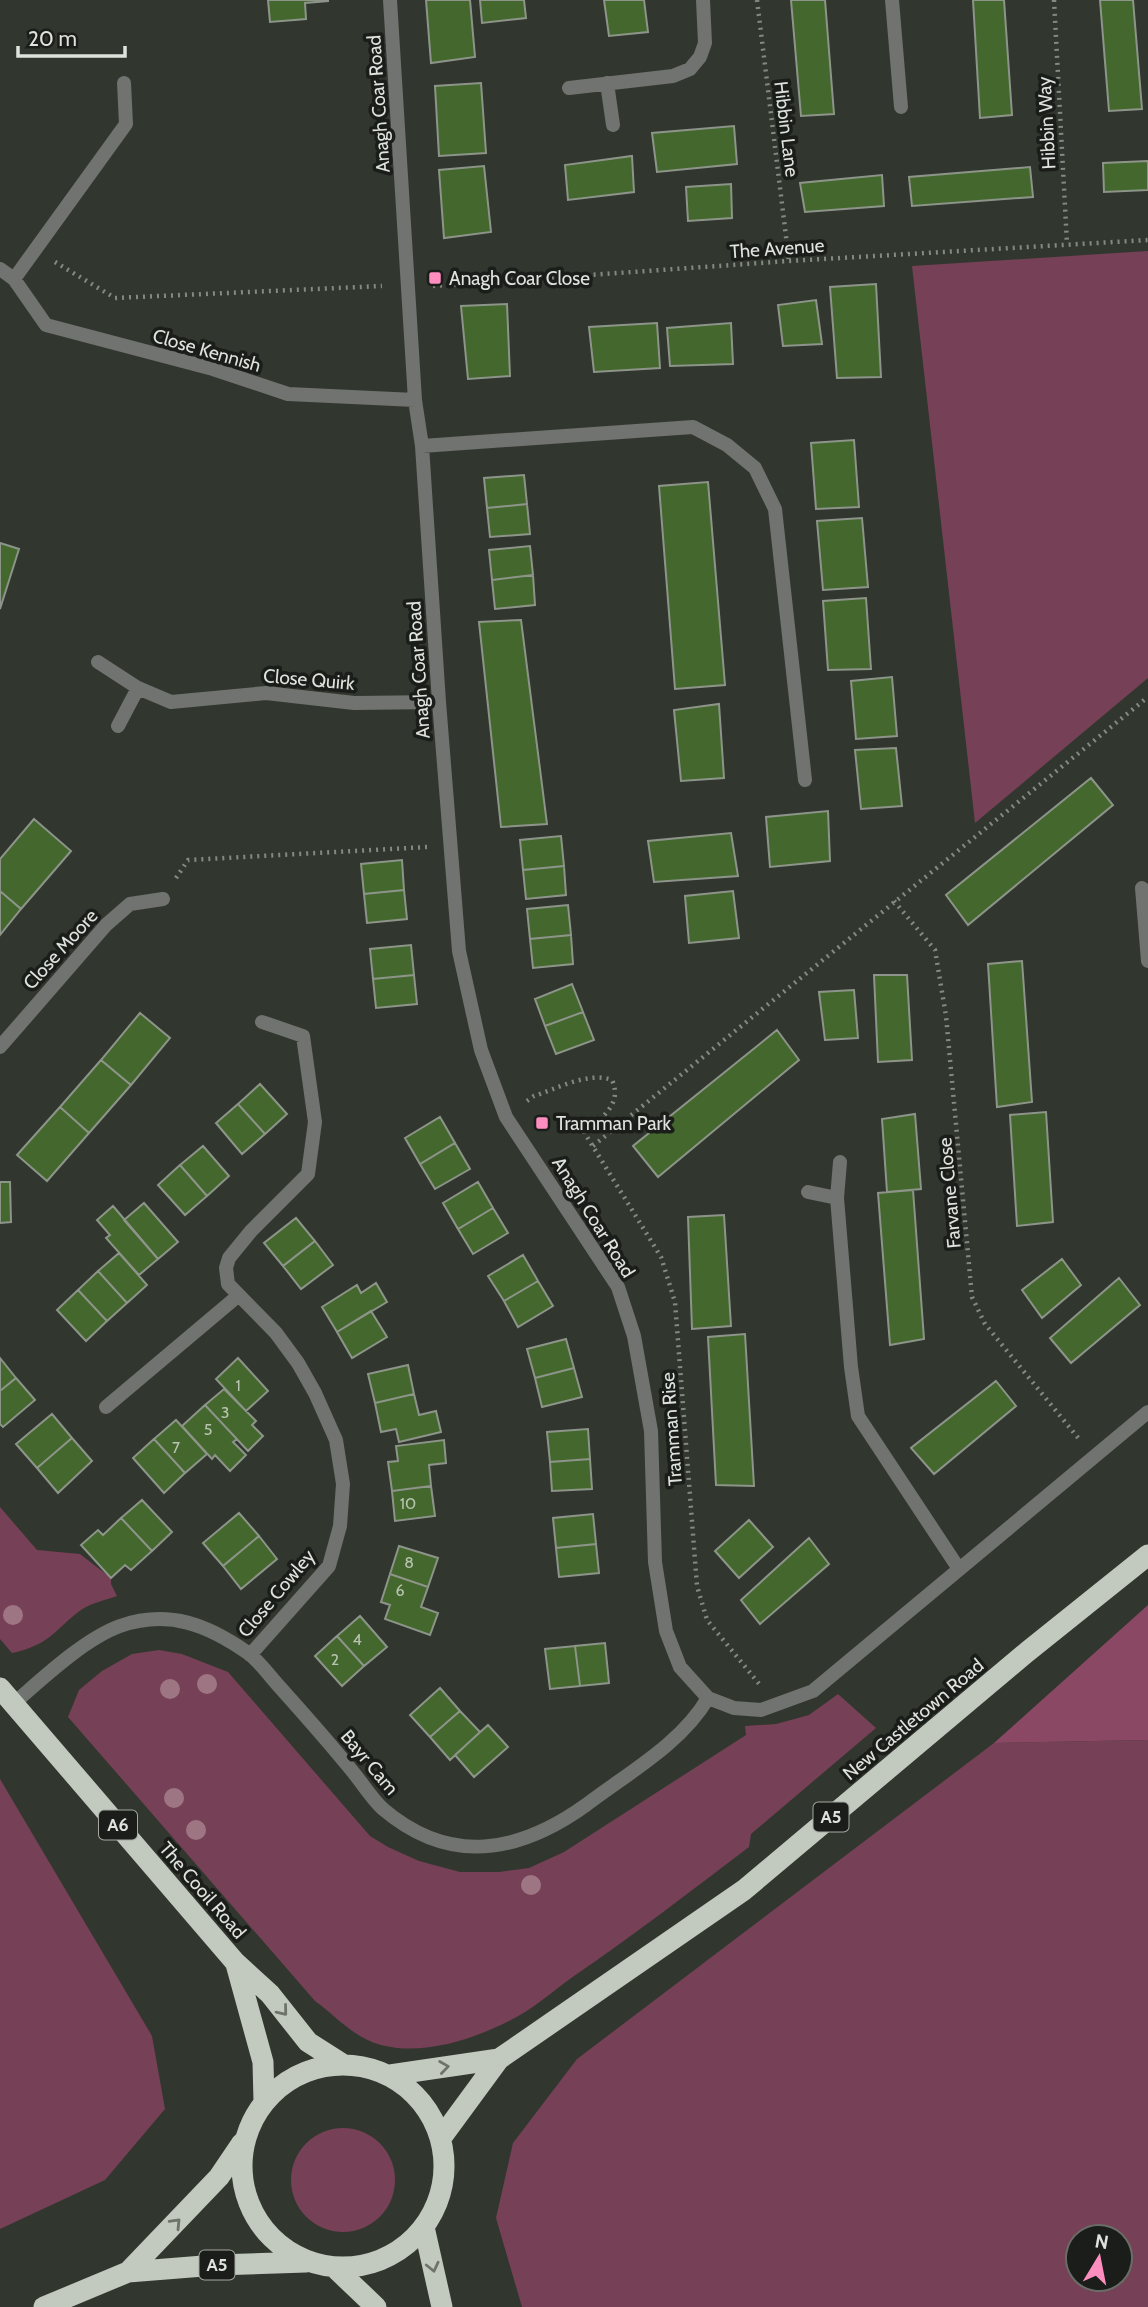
<svg xmlns="http://www.w3.org/2000/svg" width="1148" height="2307" viewBox="0 0 1148 2307" font-family="Cabin,sans-serif">
<rect width="100%" height="100%" fill="#31372e"/>
<!-- green -->
<path fill="#764056" fill-rule="evenodd" d="M1148 251V678L975 823 912 266Z
M0 1507 37 1550 80 1554 111 1578V1584L117 1596C106 1600 91 1603 81 1610 53 1631 50 1645 12 1653L0 1639Z
M159 1650 182 1654 228 1672 370 1836 388 1847 419 1861 460 1872H499L529 1868 564 1852 746 1735 745 1726 776 1724 809 1715 838 1694 876 1728 751 1834 749 1847C691 1891 634 1935 574 1976 553 1991 532 2010 509 2021 471 2040 422 2056 381 2045 354 2038 337 2017 315 2001L68 1717 79 1690 102 1671 132 1654Z
M1148 1740V2307H522L496 2218 513 2143 577 2059 994 1743ZM1078 2237H1120V2279H1078Z
M0 1779 152 2036 165 2109 105 2180 0 2229Z
M291 2180a52 52 0 1 1 104 0a52 52 0 1 1-104 0Z"/>
<!-- forest -->
<path fill="#8a4864" d="M1148 1605V1740L994 1743Z"/>
<!-- building -->
<path fill="#43672c" stroke="#8d9489" stroke-width="2" d="M268 0H328V1L305 3 306 19 270 22Z
M426 0H470L475 57 431 63Z
M480 0H524L526 18 482 23Z
M604 0H644L648 32 609 36Z
M791 0H825L834 114 801 116Z
M973 0H1004L1012 115 980 118Z
M1100 0H1133L1142 109 1109 111Z
M481 83 486 153 439 156 435 86Z
M734 126 737 164 657 172 652 133Z
M632 156 634 192 568 200 565 165Z
M1148 161V190L1104 192 1103 163Z
M484 166 491 232 444 238 439 170Z
M1030 167 1033 197 912 206 909 177Z
M882 175 884 206 805 212 800 183Z
M731 184 732 218 688 221 686 187Z
M876 284 881 377 837 378 830 287Z
M816 300 822 344 783 346 778 305Z
M507 304 510 376 468 379 461 306Z
M657 323 660 368 594 372 589 327Z
M731 323 733 364 670 366 667 328Z
M854 440 859 507 816 509 811 443Z
M524 475 527 504 487 508 484 478Z
M708 482 725 685 675 689 659 486Z
M527 504 530 534 490 537 487 508Z
M862 518 868 587 823 590 817 521Z
M0 543 19 549 0 609Z
M530 546 533 575 492 580 489 550Z
M533 575 535 605 495 609 492 580Z
M866 598 871 669 828 670 823 601Z
M521 620 547 824 501 827 479 622Z
M892 677 897 736 856 739 851 681Z
M719 704 724 778 681 781 674 710Z
M896 748 902 806 861 809 855 750Z
M1091 778 1113 805 968 925 946 895Z
M828 811 830 861 770 867 766 817Z
M34 819 71 851 21 909 0 891V859Z
M731 833 738 876 654 882 648 841Z
M561 836 564 866 523 870 520 840Z
M402 860 404 890 364 894 361 864Z
M564 866 566 895 526 899 523 870Z
M404 890 407 919 367 923 364 894Z
M0 891 21 909 0 935Z
M733 891 739 938 689 943 685 896Z
M568 905 571 935 530 939 527 909Z
M571 935 573 964 533 968 530 939Z
M411 945 414 975 373 979 370 949Z
M1022 961 1032 1102 997 1107 988 964Z
M414 975 417 1004 376 1008 373 979Z
M874 975H907L912 1060 878 1062Z
M572 984 583 1012 545 1026 535 999Z
M854 990 858 1038 825 1040 819 992Z
M583 1012 594 1040 556 1054 545 1026Z
M140 1013 170 1038 131 1085 101 1060Z
M777 1030 799 1060 658 1177 633 1146Z
M101 1060 131 1085 89 1133 60 1107Z
M260 1084 287 1114 265 1134 238 1104Z
M238 1104 265 1134 242 1154 216 1123Z
M60 1107 89 1133 47 1181 17 1155Z
M1046 1112 1053 1222 1017 1226 1010 1115Z
M915 1114 921 1189 887 1192 882 1119Z
M440 1117 455 1143 420 1164 405 1138Z
M455 1143 470 1169 435 1189 420 1164Z
M203 1146 229 1176 207 1196 180 1165Z
M180 1165 207 1196 185 1215 158 1185Z
M0 1182H10L11 1222 0 1223Z
M478 1182 493 1208 458 1229 443 1203Z
M913 1190 924 1339 890 1345 878 1193Z
M144 1203 178 1242 158 1259 124 1220Z
M113 1206 158 1259 139 1275 106 1238 110 1235 97 1220Z
M493 1208 508 1233 473 1254 458 1229Z
M724 1215 731 1326 692 1329 688 1217Z
M296 1218 315 1241 283 1266 264 1243Z
M315 1241 333 1265 301 1289 283 1266Z
M119 1253 147 1285 127 1303 98 1271Z
M523 1255 538 1281 504 1301 488 1276Z
M1062 1259 1081 1285 1042 1318 1022 1290Z
M98 1271 127 1303 107 1321 78 1290Z
M1119 1278 1140 1305 1071 1363 1050 1338Z
M538 1281 553 1306 518 1327 504 1301Z
M376 1283 387 1302 337 1332 322 1307 357 1285 361 1293Z
M78 1290 107 1321 86 1341 57 1310Z
M371 1311 387 1337 352 1358 337 1332Z
M745 1334 754 1486 716 1485 708 1337Z
M566 1339 574 1368 535 1378 527 1349Z
M0 1358 16 1378 0 1391Z
M238 1358 268 1391 246 1411 216 1379Z
M408 1365 414 1394 375 1403 368 1374Z
M574 1368 582 1397 542 1407 535 1378Z
M16 1378 35 1400 3 1427 0 1424V1391Z
M996 1381 1016 1406 934 1474 911 1448Z
M224 1389 256 1421 252 1425 263 1436 248 1451 205 1405Z
M414 1394 419 1415 436 1411 441 1432 399 1442 396 1429 381 1432 375 1403Z
M205 1405 237 1439 233 1442 246 1455 230 1471 215 1455 212 1459 182 1426Z
M52 1414 72 1438 37 1468 16 1444Z
M176 1420 207 1454 185 1473 154 1439Z
M588 1429 590 1459 550 1462 547 1432Z
M72 1438 92 1461 58 1493 37 1468Z
M154 1439 185 1473 164 1493 133 1458Z
M444 1440 446 1463 429 1465 431 1486 392 1491 388 1462 398 1461 396 1446Z
M590 1459 592 1489 552 1491 550 1462Z
M431 1486 435 1516 395 1521 392 1491Z
M142 1500 172 1532 152 1551 121 1518Z
M239 1513 259 1536 223 1566 203 1543Z
M593 1514 596 1544 556 1548 553 1518Z
M121 1518 152 1551 131 1570 125 1565 111 1578 81 1545 98 1530 103 1535Z
M749 1520 773 1547 739 1578 715 1551Z
M259 1536 277 1559 241 1589 223 1566Z
M809 1538 829 1564 760 1624 741 1600Z
M596 1544 599 1573 559 1577 556 1548Z
M399 1546 438 1558 428 1587 390 1574Z
M390 1574 428 1587 421 1607 438 1613 430 1635 385 1619 390 1605 381 1602Z
M360 1616 387 1647 364 1666 337 1636Z
M337 1636 364 1666 342 1686 315 1656Z
M605 1643 609 1683 580 1686 575 1646Z
M575 1646 580 1686 550 1689 545 1649Z
M440 1688 460 1711 430 1737 410 1715Z
M460 1711 480 1732 450 1760 430 1737Z
M488 1725 508 1747 474 1777 455 1755Z"/>
<g fill="none" stroke-linecap="round" stroke-linejoin="round">
<!-- path -->
<path stroke="#848981" stroke-width="4.5" stroke-dasharray="2 5" stroke-linecap="butt" d="M757 0 789 261
M1054 0 1067 244
M55 262 115 298 382 286
M433 286 789 261 1148 240
M176 878 188 860 427 847
M894 901 935 950 946 1016 972 1297 985 1324 1079 1439
M527 1101 534 1096C556 1089 589 1071 612 1080 623 1104 601 1119 584 1132L661 1257 675 1302 697 1586 707 1620 760 1685
M593 1146 1148 697"/>
<!-- street -->
<path stroke="#70736f" stroke-width="14" d="M390 0 415 400 422 446 439 702 459 951 481 1050 506 1117 618 1287 634 1336 651 1431 655 1562 666 1631 680 1667 708 1698 734 1708 761 1710 813 1691 1148 1412
M892 0 901 107
M124 83 126 124 14 279 46 325 213 369 288 394 415 400
M607 83 613 125
M569 88 673 76 690 69 700 57 705 43 703 0
M0 269 14 279
M422 446 693 427 727 445 755 468 775 509 805 780
M98 662 138 688 171 702 266 693 354 703 439 702
M118 726 138 688
M1142 888 1148 961
M0 1047 106 925 130 904 163 899
M840 1162 837 1198 851 1367 858 1416 959 1569
M808 1192 837 1198
M106 1407 239 1295
M250 1655 329 1566 340 1526 343 1484 336 1440 315 1393 298 1363 276 1333 228 1284 226 1268 229 1258 251 1231 308 1174 315 1122 303 1036 262 1022
M13 1704C42 1679 84 1639 120 1626 169 1609 208 1625 248 1653 259 1661 268 1674 277 1684 303 1713 329 1742 353 1772 363 1784 372 1799 383 1809 450 1866 519 1853 586 1805 628 1773 681 1744 708 1698"/>
<!-- highway -->
<path stroke="#c2c9be" stroke-width="21" d="M0 1688 235 1962 270 1994 308 2042 341 2063
M236 1964 263 2062 264 2102
M242 2166a101 101 0 1 1 202 0a101 101 0 1 1-202 0Z
M390 2075 499 2059
M441 2138 499 2059 744 1890 1027 1652 1148 1555
M424 2227 442 2307
M335 2268 376 2307
M128 2272 219 2177 242 2143
M44 2307 128 2272 216 2265 306 2262"/>
</g>
<!-- trees -->
<g fill="#9e7683">
<circle cx="13" cy="1615" r="10"/>
<circle cx="207" cy="1684" r="10"/>
<circle cx="170" cy="1689" r="10"/>
<circle cx="174" cy="1798" r="10"/>
<circle cx="196" cy="1830" r="10"/>
<circle cx="531" cy="1885" r="10"/>
</g>
<!-- one-way arrows -->
<defs><path id="oneway-chevron" d="M-2-3.5L2.5 0L-2 3.5" fill="none" stroke-width="1.6" stroke-linecap="round" stroke-linejoin="round" transform="scale(1.75)"/></defs>
<g stroke="#6e736c">
<use href="#oneway-chevron" transform="translate(283 2011) rotate(51)"/>
<use href="#oneway-chevron" transform="translate(444 2067) rotate(-8)"/>
<use href="#oneway-chevron" transform="translate(176 2223) rotate(-46)"/>
<use href="#oneway-chevron" transform="translate(433 2267) rotate(77)"/>
</g>
<!-- markers -->
<g fill="#fe8ebd" stroke="#1a1d19" stroke-width="2.5">
<rect x="428" y="271" width="14" height="14" rx="3.5"/>
<rect x="535" y="1116" width="14" height="14" rx="3.5"/>
</g>
<g text-anchor="middle" stroke-width="7" stroke-linejoin="round" paint-order="stroke">
<!-- number labels -->
<g font-size="16" fill="#b8c4b1">
<text x="238" y="1391">1</text>
<text x="225" y="1418">3</text>
<text x="208" y="1435">5</text>
<text x="176" y="1453">7</text>
<text x="408" y="1509">10</text>
<text x="409" y="1568">8</text>
<text x="400" y="1596">6</text>
<text x="357" y="1645">4</text>
<text x="335" y="1665">2</text>
</g>
<!-- shield labels -->
<g fill="#1a1d19" stroke="#a4a8a2" stroke-width="2">
<rect x="813.5" y="1802.5" width="35" height="29" rx="5"/>
<rect x="99" y="1810.5" width="38" height="29" rx="5"/>
<rect x="199.5" y="2250.5" width="35" height="29" rx="5"/>
</g>
<g font-size="18" font-weight="bold" fill="#dfe3dd">
<text x="831" y="1823">A5</text>
<text x="118" y="1831">A6</text>
<text x="217" y="2271">A5</text>
</g>
<!-- street labels -->
<g font-size="19" fill="#dfe3dd" stroke="#1a1d19">
<text transform="translate(378 104) rotate(-94)" y="7">Anagh Coar Road</text>
<text transform="translate(1046 123) rotate(-93)" y="7">Hibbin Way</text>
<text transform="translate(787 129) rotate(83)" y="7">Hibbin Lane</text>
<text transform="translate(777 248) rotate(-4)" y="7">The Avenue</text>
<text transform="translate(207 350) rotate(16)" y="7">Close Kennish</text>
<text transform="translate(418 670) rotate(-94)" y="7">Anagh Coar Road</text>
<text transform="translate(309 679) rotate(5)" y="7">Close Quirk</text>
<text transform="translate(60 949) rotate(-48)" y="7">Close Moore</text>
<text transform="translate(949 1193) rotate(-95)" y="7">Farvane Close</text>
<text transform="translate(594 1217) rotate(58)" y="7">Anagh Coar Road</text>
<text transform="translate(671 1429) rotate(-94)" y="7">Tramman Rise</text>
<text transform="translate(276 1593) rotate(-50)" y="7">Close Cowley</text>
<text transform="translate(913 1719) rotate(-40)" y="7">New Castletown Road</text>
<text transform="translate(370 1762) rotate(50)" y="7">Bayr Cam</text>
<text transform="translate(203 1890) rotate(49)" y="7">The Cooil Road</text>
</g>
<!-- poi labels -->
<g font-size="19" fill="#dfe3dd" stroke="#1a1d19" text-anchor="start">
<text x="449" y="285">Anagh Coar Close</text>
<text x="556" y="1130">Tramman Park</text>
</g>
</g>
<!-- north arrow -->
<g transform="translate(1099 2258) rotate(10)"><circle r="33" fill="#1a1d19" stroke="#696c67" stroke-width="2"/>
<path d="M0-5L12 26L0 18L-12 26Z" fill="#fe8ebd"/>
<text y="-10" font-size="19" font-weight="bold" text-anchor="middle" fill="#dfe3dd">N</text>
</g>
<!-- scale -->
<path d="M18 46v10h107v-10" fill="none" stroke="#dfe3dd" stroke-width="3.5"/>
<text x="28" y="46" font-size="21" fill="#dfe3dd" stroke="#1a1d19" stroke-width="5" paint-order="stroke">20 m</text>
</svg>
